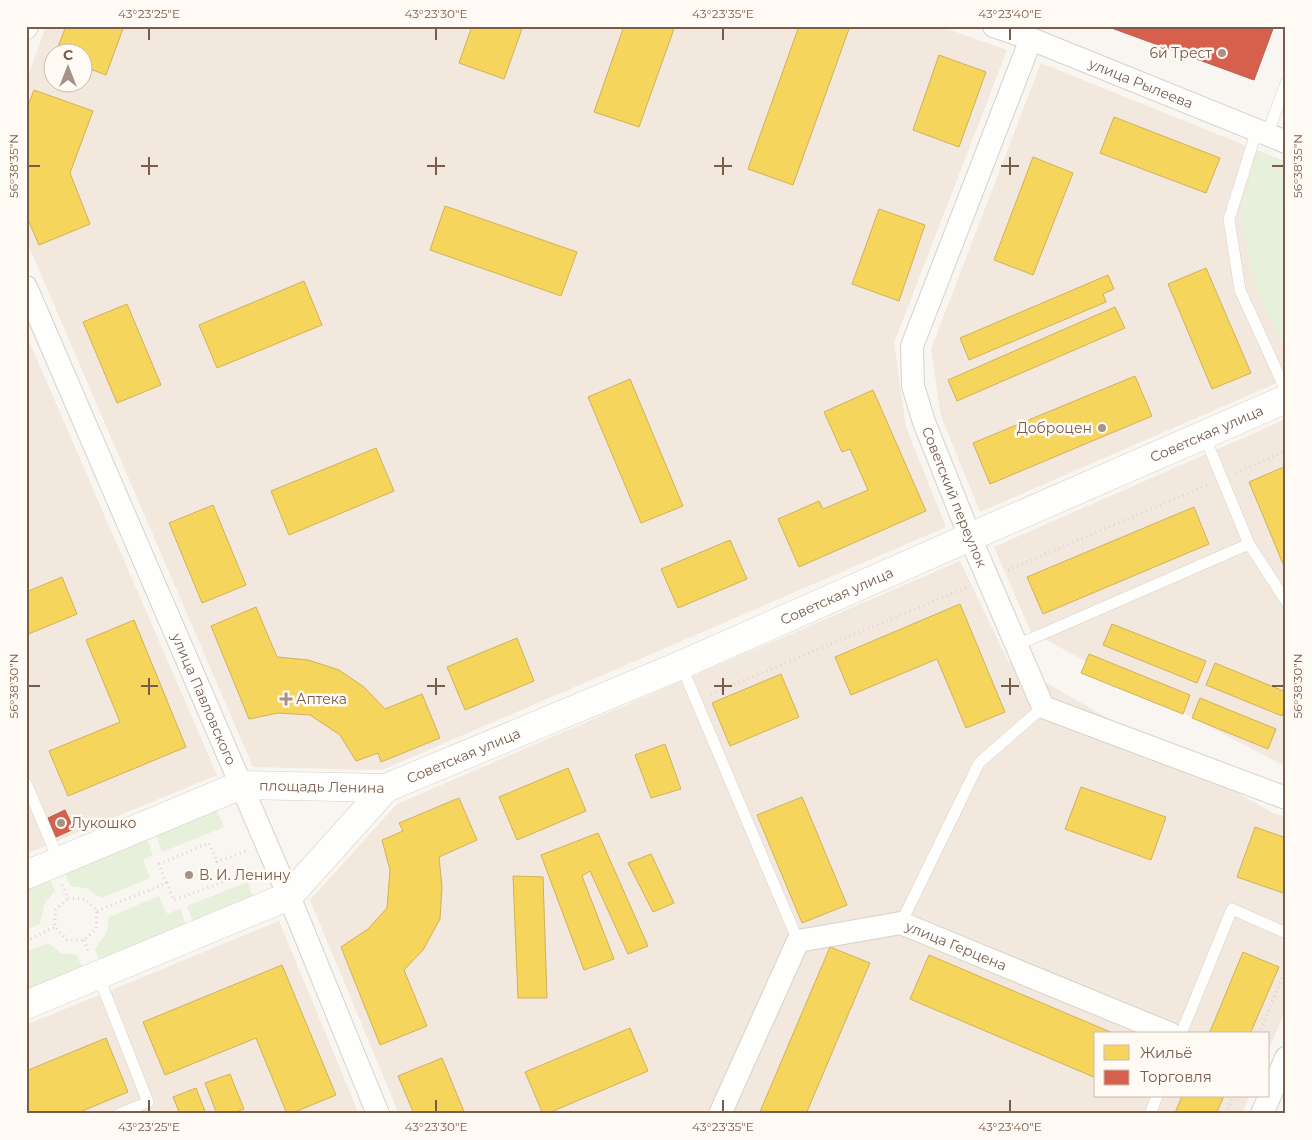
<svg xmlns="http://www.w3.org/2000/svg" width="1312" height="1140" viewBox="0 0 1312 1140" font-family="Montserrat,sans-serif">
<rect width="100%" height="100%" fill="#f9f5f0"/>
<!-- residential -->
<path fill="#f2e8de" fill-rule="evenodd" d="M46 26H939L1007 50 894 343 906 427 946 527 382 770 253 767 26 240V82ZM52 52H82V82H52Z
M1041 63 1286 162V379L980 512 941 416 931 349Z
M26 334 217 775 26 854Z
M1286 419V767L1031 632 994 547Z
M960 561 1008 661 1273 813 1286 817V1009L1268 1051V1034H1096V1096H1249L1242 1114H399L310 900 397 804Z
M279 921 359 1114H26V1025Z"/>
<!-- green -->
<path fill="#e7f0db" d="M1259 151 1286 162V351L1256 290 1239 211Z
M216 809 224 827 162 852 155 834Z
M146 837 153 855 143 860 150 878 101 898 86 888 70 886 64 871Z
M49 878 55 891 44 904 40 924 26 929V887Z
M247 882 254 899 194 924 187 906Z
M159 896 167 914 180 909 187 927 100 962 95 949 107 932 109 917Z
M48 943 61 953 77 955 83 969 26 993V952Z"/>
<!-- homes -->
<path fill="#f6d55c" stroke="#d1b158" d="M66 26H124L106 75 82 66V52H56Z
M472 26H523L504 79 459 63Z
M624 26H675L639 127 594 112Z
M799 26H850L793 185 748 169Z
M939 55 986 72 959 147 913 130Z
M34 90 93 111 70 173 90 224 39 245 26 215V111Z
M1114 117 1220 158 1206 193 1100 153Z
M1033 157 1073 173 1033 275 994 260Z
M445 206 577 252 561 296 430 250Z
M879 209 925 225 899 301 852 284Z
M1206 268 1251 373 1212 389 1168 284Z
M1108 275 1114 289 1103 294 1106 302 969 360 960 338Z
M304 281 322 325 217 368 199 325Z
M127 304 161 385 117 403 83 322Z
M1115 307 1125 328 957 401 948 380Z
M1135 376 1152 416 990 484 973 443Z
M630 379 683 506 641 523 588 397Z
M873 390 926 511 799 567 778 519 819 501 823 509 868 490 850 449 842 452 824 412Z
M376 448 394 491 289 535 271 491Z
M1286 466V571L1249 482Z
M213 505 246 585 202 603 169 523Z
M1194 507 1209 544 1043 614 1027 577Z
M730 540 747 579 678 608 661 569Z
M62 577 77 614 26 635V592Z
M960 604 1005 712 966 728 937 659 851 695 835 657Z
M256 607 277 657 308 660 339 670 364 687 385 709 422 694 440 738 381 762 378 753 356 761 340 735 310 715 278 713 249 719 211 626Z
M134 620 186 747 68 796 49 751 120 722 86 640Z
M1112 624 1206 661 1197 683 1103 645Z
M517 638 534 681 465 710 447 667Z
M1089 654 1190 695 1183 714 1081 673Z
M1215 663 1286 692V706L1282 716 1206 685Z
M781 674 799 717 730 746 712 703Z
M1200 698 1276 729 1268 749 1192 718Z
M665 744 681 789 651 798 635 755Z
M568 768 586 811 517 840 499 797Z
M1081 787 1166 817 1151 860 1065 829Z
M802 797 847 905 802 923 757 815Z
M459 798 477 840 439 857 442 887 440 919 423 950 404 970 427 1026 380 1045 341 947 368 929 387 908 390 870 382 840 403 831 399 823Z
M1255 827 1286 838V894L1237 877Z
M598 833 648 946 628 954 590 871 582 876 614 959 584 970 541 855Z
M651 854 674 903 653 912 628 863Z
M513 876 543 877 547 998H518Z
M830 947 870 963 806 1114H759Z
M1243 952 1279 967 1250 1034H1209Z
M929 955 1115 1034H1096V1078L910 999Z
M282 965 336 1095 290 1114H287L256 1038 165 1075 143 1022Z
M630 1028 648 1071 546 1114H543L525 1072Z
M106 1038 128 1092 75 1114H26V1071Z
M442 1058 465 1114H414L398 1076Z
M230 1074 244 1109 231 1114H217L205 1083Z
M196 1088 206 1114H180L173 1097Z
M1182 1096H1224L1216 1114H1176L1175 1113Z"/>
<!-- shops -->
<path fill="#d6604d" stroke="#ba5f4d" d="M1106 26H1274L1254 80Z
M65 810 74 829 56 837 48 818Z"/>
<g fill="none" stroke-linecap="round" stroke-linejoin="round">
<!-- service casing -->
<g stroke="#d7d1cb" stroke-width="12">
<path id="service" d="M1257 130 1229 219 1240 290 1286 391
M1267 135 1286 83
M1249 544 1286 601
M1017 645 1249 544 1204 435
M681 665 798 941
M26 783 59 861
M901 923 979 763 1043 707
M98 975 148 1102 119 1114
M1181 1034 1232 909 1286 933
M1150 1114 1157 1096"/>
</g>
<!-- minor casing -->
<g stroke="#d7d1cb" stroke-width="24">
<g id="minor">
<path id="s1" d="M994 26 1031 39 1286 142"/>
<path d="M26 28 27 26"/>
<path id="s2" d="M1031 39 912 346 913 386 924 422 970 537 1043 707 1286 798"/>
<path id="s3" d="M26 287 289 896 378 1114"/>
<path id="s4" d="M720 1114 798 941 901 923 1171 1034"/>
<path d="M1262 1114 1286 1058"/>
</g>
</g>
<!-- tertiary casing -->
<g stroke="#d7d1cb" stroke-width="29">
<g id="tertiary">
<path id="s5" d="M26 875 241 785 386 788 681 665 970 537 1286 399"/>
<path d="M26 1005 289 896 386 788"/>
</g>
</g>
<!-- path -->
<path stroke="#dcd5d0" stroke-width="3" stroke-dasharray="1 4" stroke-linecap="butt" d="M1236 473 1286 451
M1008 570 1207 485
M711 694 968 587
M166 883 159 864 209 843 217 862
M62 885 68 898
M68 898 85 899 97 911 96 929 84 940H67L55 927V910Z
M97 911 167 883 173 900 226 881 217 862 246 851
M84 940 89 954
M26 941 55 927
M1259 1034 1286 968
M1226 1114 1233 1096"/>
<!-- service -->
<use href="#service" stroke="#fefefd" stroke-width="11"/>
<!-- minor -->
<use href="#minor" stroke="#fefefd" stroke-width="22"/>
<!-- tertiary -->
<use href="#tertiary" stroke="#fefefd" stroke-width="28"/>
</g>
<!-- ticks -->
<path fill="none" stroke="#7a5c4d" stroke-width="2" d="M149 28V40M436 28V40M723 28V40M1010 28V40M149 157V175M436 157V175M723 157V175M1010 157V175M28 166H40M141 166H158M427 166H445M714 166H732M1001 166H1019M1272 166H1284M149 678V695M436 678V695M723 678V695M1010 678V695M28 686H40M141 686H158M427 686H445M714 686H732M1001 686H1019M1272 686H1284M149 1100V1112M436 1100V1112M723 1100V1112M1010 1100V1112"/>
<!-- markers -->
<g fill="#a69286" stroke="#fffaf3" stroke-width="2">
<circle cx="1222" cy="53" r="5"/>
<circle cx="1102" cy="428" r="5"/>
<path d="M283.5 691.5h5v5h5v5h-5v5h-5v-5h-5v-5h5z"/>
<circle cx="61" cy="823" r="5"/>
<circle cx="189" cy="875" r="5"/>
</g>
<g text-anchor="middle" stroke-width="5" stroke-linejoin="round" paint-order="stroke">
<!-- poi labels -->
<g font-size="14" fill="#7a5c4d" stroke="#fffaf3" text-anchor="start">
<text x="1212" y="58" text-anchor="end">6й Трест</text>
<text x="1092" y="433" text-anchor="end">Доброцен</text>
<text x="296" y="704">Аптека</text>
<text x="71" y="828">Лукошко</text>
<text x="199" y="880">В. И. Ленину</text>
</g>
<!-- street labels -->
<g font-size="14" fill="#7a5c4d" stroke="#fffaf3">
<text dy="5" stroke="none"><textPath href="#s1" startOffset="158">улица Рылеева</textPath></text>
<text dy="5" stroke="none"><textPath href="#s5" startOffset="1272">Советская улица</textPath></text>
<text dy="5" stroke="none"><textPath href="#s2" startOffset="488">Советский переулок</textPath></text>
<text dy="5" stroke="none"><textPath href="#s5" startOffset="868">Советская улица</textPath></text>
<text dy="5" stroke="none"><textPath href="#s3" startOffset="449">улица Павловского</textPath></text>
<text dy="5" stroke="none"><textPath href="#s5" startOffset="462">Советская улица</textPath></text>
<text dy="5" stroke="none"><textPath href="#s5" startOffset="314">площадь Ленина</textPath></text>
<text dy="5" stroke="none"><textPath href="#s4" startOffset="354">улица Герцена</textPath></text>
</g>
</g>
<!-- border -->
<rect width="1312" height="1140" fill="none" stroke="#fffaf3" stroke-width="55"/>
<!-- legend -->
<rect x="1094" y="1032" width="175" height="65" fill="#fffaf3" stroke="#cabbb1"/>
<rect x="1104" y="1045" width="25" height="15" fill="#f6d55c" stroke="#cabbb1"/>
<text x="1140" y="1058" font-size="15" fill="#7a5c4d">Жильё</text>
<rect x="1104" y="1070" width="25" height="15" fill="#d6604d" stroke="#cabbb1"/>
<text x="1140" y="1082" font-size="15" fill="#7a5c4d">Торговля</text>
<!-- north arrow -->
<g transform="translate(68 68)"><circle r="24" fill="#fffaf3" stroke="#cabbb1"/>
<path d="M0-4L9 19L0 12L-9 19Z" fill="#a69286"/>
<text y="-8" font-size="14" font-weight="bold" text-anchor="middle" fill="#7a5c4d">С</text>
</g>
<rect x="28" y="28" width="1256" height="1084" fill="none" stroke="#7a5c4d" stroke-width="2"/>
<g font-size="12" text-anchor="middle" fill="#7a5c4d">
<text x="149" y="18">43°23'25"E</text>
<text x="436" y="18">43°23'30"E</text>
<text x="723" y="18">43°23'35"E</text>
<text x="1010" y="18">43°23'40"E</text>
<text transform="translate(14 166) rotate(-90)" y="4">56°38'35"N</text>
<text transform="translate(1298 166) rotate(-90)" y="4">56°38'35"N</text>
<text transform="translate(14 686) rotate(-90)" y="4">56°38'30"N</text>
<text transform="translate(1298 686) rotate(-90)" y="4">56°38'30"N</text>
<text x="149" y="1131">43°23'25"E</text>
<text x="436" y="1131">43°23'30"E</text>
<text x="723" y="1131">43°23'35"E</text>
<text x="1010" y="1131">43°23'40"E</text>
</g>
</svg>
